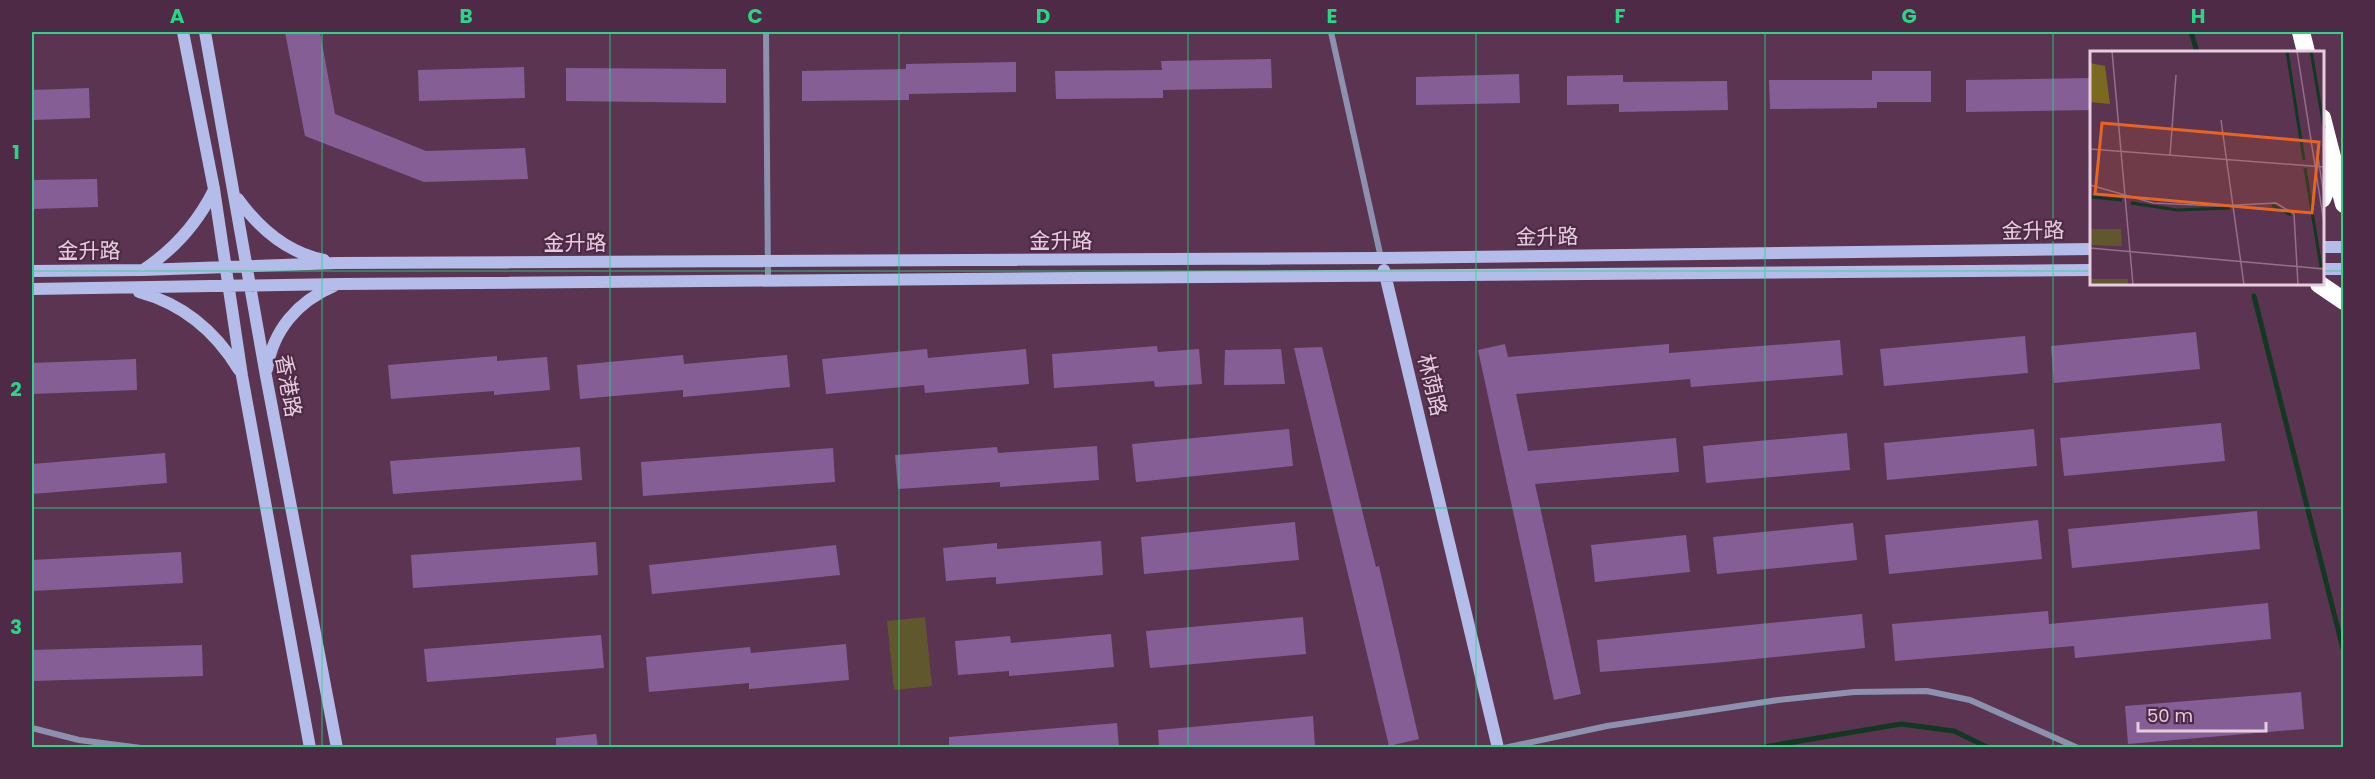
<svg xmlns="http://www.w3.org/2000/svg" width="2375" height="779" viewBox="0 0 2375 779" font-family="Poppins,'Noto Sans SC',sans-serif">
<rect width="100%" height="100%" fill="#5b3451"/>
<!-- green -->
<path fill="#61572e" d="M925 617 932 686 894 690 887 621Z"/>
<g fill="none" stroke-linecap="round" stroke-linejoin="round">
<!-- stream -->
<path stroke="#123723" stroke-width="5" d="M2191 32 2197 52
M2254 296 2344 653
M1758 748 1901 724 1954 731 1989 748"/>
</g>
<!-- building -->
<path fill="#865e96" d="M285 32H320L335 114 426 151 525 148 528 179 424 182 305 136Z
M1271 59 1272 88 1163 90V98L1056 99 1055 71 1162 70 1161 61Z
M1016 62V92L909 94V100L802 101V71L906 69V64Z
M524 67 525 98 419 101 418 70Z
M566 68 726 69V103L566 101Z
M1872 71H1931V102H1877V108L1770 109 1769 80H1872Z
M1519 74 1520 103 1416 105V77Z
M1623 75V82L1727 81 1728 110 1619 112V104L1567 105V76Z
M2091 78V110L1966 112V80Z
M89 88 90 118 32 120V90Z
M97 179 98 207 32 209V180Z
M2196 332 2200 369 2054 383 2051 346Z
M2025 336 2028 373 1884 386 1880 349Z
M1840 340 1843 375 1691 387 1690 379 1516 394 1528 451 1676 438 1679 472 1535 484 1581 694 1554 700 1478 350 1505 344 1508 357 1669 344V353Z
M1157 346 1158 352 1199 349 1202 384 1155 387 1154 381 1054 388 1052 354Z
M1322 347 1376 567 1379 566 1419 739 1389 746 1294 348Z
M927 349 928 358 1026 349 1029 384 925 393 924 385 826 394 822 359Z
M1281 349 1285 384 1224 385 1225 350Z
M683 355 684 364 787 355 790 387 683 397V390L580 399 577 365Z
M497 356V361L547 357 550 390 494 395V391L391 399 388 365Z
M136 359 137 390 32 394V363Z
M2221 423 2225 461 2064 476 2060 438Z
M1289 429 1293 466 1136 482 1132 444Z
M2034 429 2037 466 1887 480 1884 443Z
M1847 433 1850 470 1706 483 1703 446Z
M1097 446 1099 480 1000 487V482L898 489 895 455 997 447 998 453Z
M580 447 582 480 393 494 390 461Z
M833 448 835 482 643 496 641 462Z
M165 453 167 483 32 494V464Z
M2257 511 2260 549 2072 568 2068 529Z
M2038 520 2042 559 1889 574 1885 535Z
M1295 522 1299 560 1144 574 1141 537Z
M1853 523 1857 560 1717 574 1713 537Z
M1686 535 1690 572 1595 582 1591 545Z
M1101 541 1103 575 996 584V577L946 581 943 548 997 543V549Z
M596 542 598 575 413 588 411 555Z
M836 545 840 575 652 594 649 565Z
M181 552 183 583 32 591V560Z
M2268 603 2271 639 2075 658 2074 646 1895 661 1892 624 2048 611 2049 624Z
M1862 614 1865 648 1714 663 1600 672 1597 640Z
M1303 617 1306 654 1150 668 1146 631Z
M1111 634 1114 667 1009 676V671L958 675 955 641 1010 636 1011 643Z
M601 635 604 668 427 682 424 649Z
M846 644 849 680 749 689V683L649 692 646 657 750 647 751 653Z
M202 645 203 676 32 681V650Z
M2301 692 2304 729 2128 744 2125 706Z
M1313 716 1315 747H1159L1158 730Z
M1117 723 1119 747H949V737Z
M596 734 598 747H556V738Z"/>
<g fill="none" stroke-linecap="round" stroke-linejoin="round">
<!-- street -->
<path stroke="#8c91ae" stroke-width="6" d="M766 32 768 280
M1331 32 1381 258
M32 728 79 740 141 748
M1504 748 1607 726 1778 700 1854 692 1927 691 1970 700 2078 748"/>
<!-- secondary -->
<path stroke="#b4bcea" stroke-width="12" d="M183 32 214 189 242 376 310 748
M205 32 266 376 337 748
M238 199C259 228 288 253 324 260
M2322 247H2344
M2322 269H2344
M143 270C175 249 197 224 214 190
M1384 270 1498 748
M32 271 142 270 337 263 1382 258 2092 249
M32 289 340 284 2092 270
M139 292C183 304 216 332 239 370
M267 369C273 330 298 301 334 286"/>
<!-- highway -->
<path stroke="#fff" stroke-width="18" d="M2301 32 2306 52
M2322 118 2344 204
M2322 199 2330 180 2332 165
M2319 284 2344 301"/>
</g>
<!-- grid -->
<path fill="none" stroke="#26d886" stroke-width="1.5" stroke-opacity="0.55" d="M322 32V748M610 32V748M899 32V748M1188 32V748M1476 32V748M1765 32V748M2053 32V748M32 271H2092M2322 271H2344M32 508H2344"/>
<g text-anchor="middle" stroke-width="4.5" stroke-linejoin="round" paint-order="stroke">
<!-- street labels -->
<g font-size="21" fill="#e5cdde" stroke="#4f2a47">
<text transform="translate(2033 231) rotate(-1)" y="7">金升路</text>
<text transform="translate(1547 237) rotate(-1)" y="7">金升路</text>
<text x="1061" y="248">金升路</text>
<text x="575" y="250">金升路</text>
<text x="89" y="258">金升路</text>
<text transform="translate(1432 385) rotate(77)" y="7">林荫路</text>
<text transform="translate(288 386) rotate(80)" y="7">香港路</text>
</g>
</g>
<!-- overview -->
<g transform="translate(2090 51)">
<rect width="234" height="234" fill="#5b3451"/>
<path d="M0 178H31L32 195 0 194ZM0 228H38V234H0Z" fill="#61572e"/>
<path d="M0 12 15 15 20 53 0 51Z" fill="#7b6a1d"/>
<path fill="none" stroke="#123723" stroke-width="3" d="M197 0 214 109M221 0 234 77M215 117 231 216M0 146 32 149M41 152 87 159 140 157M182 154 201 164"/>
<path fill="none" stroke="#927189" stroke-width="1.5" d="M22 0 43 234M207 0 234 172M131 69 154 234M0 98 234 116M227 100 234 144M80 104 86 24M0 134 63 152 128 155 186 152 204 163 208 234M0 197 234 218"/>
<path fill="#e86521" fill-opacity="0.15" stroke="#e86521" stroke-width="3" d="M12 72 229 91 222 162 5 143Z"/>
<rect width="234" height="234" fill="none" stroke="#e5cdde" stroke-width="3"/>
</g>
<!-- border -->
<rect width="2375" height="779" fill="none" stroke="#4f2a47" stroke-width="66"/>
<!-- scale -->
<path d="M2138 722v9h128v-9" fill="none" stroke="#e5cdde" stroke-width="3"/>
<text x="2147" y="722" font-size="18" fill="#e5cdde" stroke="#4f2a47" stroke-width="4.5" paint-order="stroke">50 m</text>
<rect x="33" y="33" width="2309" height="713" fill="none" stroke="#26d886" stroke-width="2"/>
<g font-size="20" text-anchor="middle" font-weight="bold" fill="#26d886">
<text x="177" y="23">A</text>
<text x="466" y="23">B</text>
<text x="755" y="23">C</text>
<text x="1043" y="23">D</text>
<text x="1332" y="23">E</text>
<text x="1620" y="23">F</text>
<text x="1909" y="23">G</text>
<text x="2198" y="23">H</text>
<text x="16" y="159">1</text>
<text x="16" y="396">2</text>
<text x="16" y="634">3</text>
</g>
</svg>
